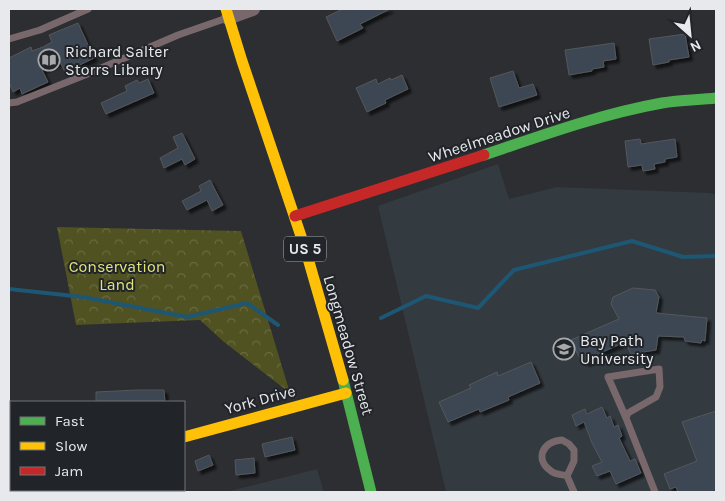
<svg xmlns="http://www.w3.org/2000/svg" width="725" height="501" viewBox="0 0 725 501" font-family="Karla,sans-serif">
<defs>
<pattern id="park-crowns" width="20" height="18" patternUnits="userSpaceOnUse" patternTransform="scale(1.25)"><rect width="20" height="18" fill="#505221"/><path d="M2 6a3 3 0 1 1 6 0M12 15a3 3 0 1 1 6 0" fill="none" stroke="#696b41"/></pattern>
<filter id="shadow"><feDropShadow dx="3.5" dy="3.5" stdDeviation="1" flood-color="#0009"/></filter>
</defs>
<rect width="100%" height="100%" fill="#2c2e31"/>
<!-- built -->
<path fill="#333a40" d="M498 164 509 199 557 187 710 193 716 195V492H446L378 206Z
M317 469 324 492H226Z"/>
<!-- park -->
<path fill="url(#park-crowns)" d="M57 227 241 231 290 393 224 342 200 320 76 325Z"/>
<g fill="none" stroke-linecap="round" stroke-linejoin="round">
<!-- stream -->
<path stroke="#1d5774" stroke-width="4" d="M9 289 83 297 187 317 247 303 278 325
M381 318 426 296 478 308 514 270 632 241 683 257 716 256"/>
</g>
<!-- building -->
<path fill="#3e4753" stroke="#555759" filter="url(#shadow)" d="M343 9H390L360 24 363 28 337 41 326 17Z
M78 23 94 58 65 72 60 62 42 70 48 82 22 94 20 88 13 92 9 82V58L31 47 32 51 43 47 52 42 49 35Z
M685 34 689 57 669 60V62L653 65 649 39Z
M614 43 616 59 603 61 604 67 592 69V71L569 75 565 50Z
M513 71 519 88 533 84 537 95 499 107 490 78Z
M402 75 408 89 385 100 386 103 367 112 356 88 376 79 378 84 390 78 391 80Z
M148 79 154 93 106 114 101 103 127 91 125 86 137 80 139 83Z
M182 133 195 159 185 165 182 159 164 168 160 158 178 148 173 137Z
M640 139 641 144 675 139 677 157 665 159V162L654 164 655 169 643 171 642 165 628 167 625 141Z
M210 180 223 205 212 211 207 200 187 210 182 201 201 191 199 186Z
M633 288 655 290 659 297 656 313 707 318 705 341 702 340 701 343 685 341 684 337 658 336 656 350 631 354 625 342 598 354 599 357 586 363 584 360 581 361 571 340 619 319 611 304 613 297Z
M531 362 540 383 508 397 509 400 480 412 479 409 448 422 439 402 471 388 469 385 497 372 498 376Z
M137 390H164L165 402H96V392Z
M602 407 607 418 610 416 614 427 618 425 622 436 619 438 630 461 635 459 641 473 616 484 610 471 597 476 592 466 602 462 592 443 584 422 576 426 572 415 585 409 587 414Z
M716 411V492H678L676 487 670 489 664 474 697 461 682 422Z
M292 437 295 450 265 457 262 444Z
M209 455 213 465 198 471 195 461Z
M254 458 255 473 236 475 235 460Z"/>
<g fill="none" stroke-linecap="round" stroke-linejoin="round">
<!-- lane -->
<path stroke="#78686b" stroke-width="7" d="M9 39 40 30 88 9
M9 103 17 102 85 75 178 35 227 18
M626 418 628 413 656 397 660 387 659 369 608 377 626 418 655 492
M562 440 569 444 574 450V461L567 476C562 474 555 475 551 471 534 459 543 441 562 440Z
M567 476 574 492"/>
<!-- street -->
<path stroke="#78686b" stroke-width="14" d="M228 18 253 9
M9 463 10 456
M37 492 42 490"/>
<!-- fast -->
<path stroke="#4caf50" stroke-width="11" d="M484 155C543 135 601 114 662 103 680 100 698 100 716 98
M343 380 371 492"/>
<!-- slow -->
<path stroke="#ffc107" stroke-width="11" d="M226 9 242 61 305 248 343 380
M184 437 346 393"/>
<!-- jam -->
<path stroke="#c62828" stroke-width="11" d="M295 216 484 155"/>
</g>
<!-- icons -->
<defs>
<g id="library-ring" transform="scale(1.125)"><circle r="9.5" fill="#212428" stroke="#a6a8ab" stroke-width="1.5"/><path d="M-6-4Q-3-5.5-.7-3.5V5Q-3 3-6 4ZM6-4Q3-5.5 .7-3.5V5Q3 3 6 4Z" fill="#a6a8ab"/></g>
<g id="university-ring" transform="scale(1.125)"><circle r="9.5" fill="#212428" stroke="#a6a8ab" stroke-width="1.5"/><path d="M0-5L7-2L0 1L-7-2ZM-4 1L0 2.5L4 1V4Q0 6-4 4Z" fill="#a6a8ab"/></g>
</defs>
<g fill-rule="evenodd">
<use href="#library-ring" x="49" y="60"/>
<use href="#university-ring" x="564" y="349"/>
</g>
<g text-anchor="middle" stroke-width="4" stroke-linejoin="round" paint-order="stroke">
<!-- shield labels -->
<rect fill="#212428" stroke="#acaeb1" stroke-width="1" x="284" y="236.5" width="42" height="25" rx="4"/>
<g font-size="15" font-weight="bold" fill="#e7e9ec">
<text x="305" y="254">US 5</text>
</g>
<!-- poi labels -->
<g font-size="16" fill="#e7e9ec" stroke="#212428" text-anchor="start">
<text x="65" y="57">Richard Salter<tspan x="65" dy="18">Storrs Library</tspan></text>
<text x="580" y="346">Bay Path<tspan x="580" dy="18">University</tspan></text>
</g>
<!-- street labels -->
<g font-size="16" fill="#e7e9ec" stroke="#212428">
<text transform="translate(499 134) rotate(-18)" y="6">Wheelmeadow Drive</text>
<text transform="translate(349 345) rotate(74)" y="6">Longmeadow Street</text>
<text transform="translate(260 399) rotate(-15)" y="6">York Drive</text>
</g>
<!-- park labels -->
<g font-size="16" fill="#e1e578" stroke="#212428">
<text x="117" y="272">Conservation<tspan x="117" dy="18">Land</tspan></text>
</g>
</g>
<!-- border -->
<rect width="725" height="501" fill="none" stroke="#e7e9ec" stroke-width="20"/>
<!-- legend -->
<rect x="10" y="401" width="175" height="90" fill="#212428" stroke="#707376"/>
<rect x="20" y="417" width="25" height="8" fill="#4caf50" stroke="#707376"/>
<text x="55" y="426" font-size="15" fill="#e7e9ec">Fast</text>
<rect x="20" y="442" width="25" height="8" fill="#ffc107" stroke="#707376"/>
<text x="55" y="451" font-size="15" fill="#e7e9ec">Slow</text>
<rect x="20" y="467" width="25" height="8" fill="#c62828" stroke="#707376"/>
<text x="55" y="476" font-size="15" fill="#e7e9ec">Jam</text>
<!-- north arrow -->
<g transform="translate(690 35) rotate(153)" stroke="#212428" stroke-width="4" paint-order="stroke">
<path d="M0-4L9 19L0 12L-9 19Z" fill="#e7e9ec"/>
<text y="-8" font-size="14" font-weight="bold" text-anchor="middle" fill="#e7e9ec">N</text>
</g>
</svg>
